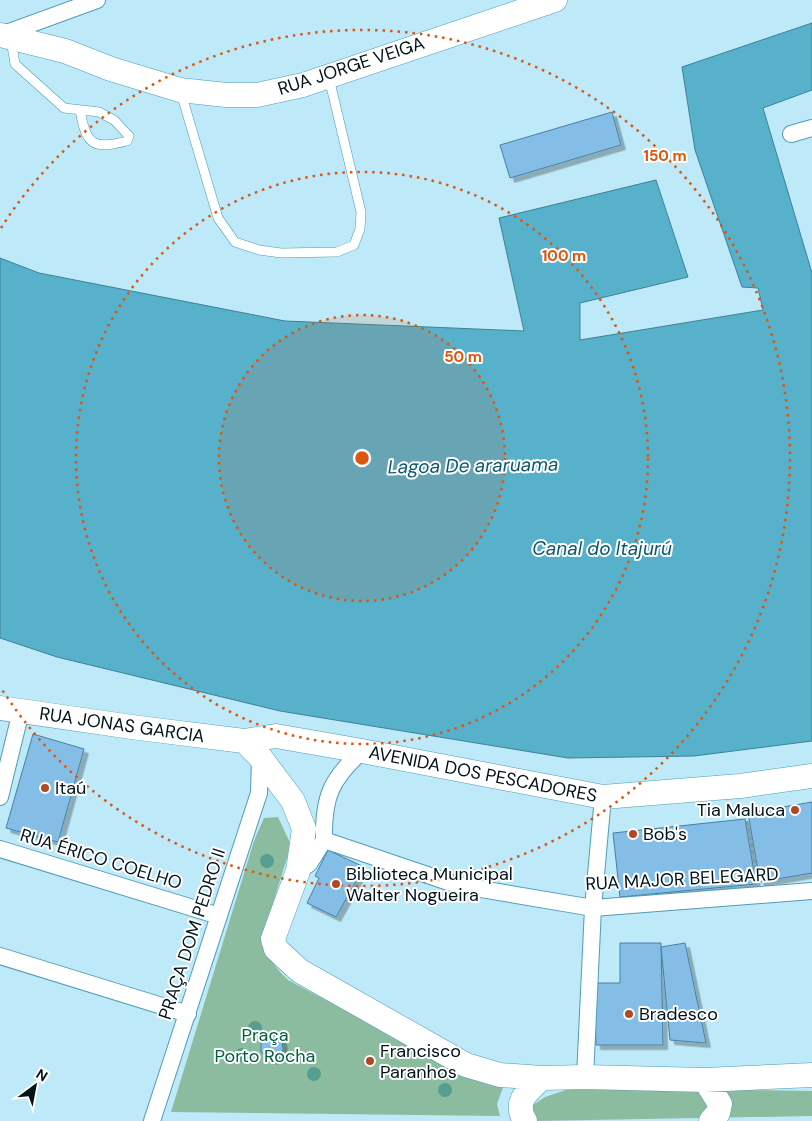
<svg xmlns="http://www.w3.org/2000/svg" width="812" height="1121" viewBox="0 0 812 1121" font-family="'DM Sans',sans-serif">
<defs>
<filter id="shadow"><feDropShadow dx="4.5" dy="4.5" stdDeviation="0" flood-color="#0004"/></filter>
</defs>
<rect width="100%" height="100%" fill="#bde9f8"/>
<!-- green -->
<path fill="#8bbca0" d="M278 817 291 845C285 867 262 929 267 949 270 962 279 971 288 980L472 1078 503 1087 497 1104 500 1116 171 1112 254 841 264 818Z
M575 1087 812 1091V1116L536 1121 530 1107 545 1097Z"/>
<!-- water -->
<path fill="#57b1cb" stroke="#3d8296" d="M812 23V90L763 108 812 273V741L694 756 568 758 280 711 57 657 0 638V258L39 273 285 321 524 331 499 218 656 180 688 277 580 303V340L763 310 758 288 742 287 695 150 682 67Z"/>
<!-- building -->
<path fill="#84bee6" stroke="#4780a5" filter="url(#shadow)" d="M612 112 621 145 510 178 500 145Z
M33 734 84 749 58 842 6 828Z
M812 802V873L760 882 748 813Z
M745 819 756 884 620 897 613 833Z
M328 850 364 867 336 917 307 903 319 878 315 876Z
M620 943H661L663 1045H596L594 983H620Z
M685 943 706 1043 670 1040 661 947Z
M271 1033 282 1040 283 1050 273 1060 261 1052V1038Z"/>
<g fill="none" stroke-linecap="round" stroke-linejoin="round">
<!-- lane casing -->
<g stroke="#4f9db4" stroke-width="10">
<path id="lane" d="M11 40 15 64 64 108 99 112 114 120 129 136 127 141C93 150 86 145 80 110
M181 93 218 218 235 242 259 250 281 253 337 252 354 245 360 229 361 212 329 78"/>
</g>
<!-- street casing -->
<g stroke="#4f9db4" stroke-width="18">
<path id="street" d="M1 35 97 0
M791 134 812 128
M362 751C331 779 323 797 324 840L457 885 593 908 812 891
M0 797 21 711
M0 849 219 916
M298 871 309 864 324 840
M0 956 188 1014
M585 1077 593 908 603 797
M152 1121 259 793 260 757"/>
</g>
<!-- secondary casing -->
<g stroke="#4f9db4" stroke-width="25">
<path id="secondary" d="M0 35 65 51 111 69 180 90 226 95H257L303 85 555 0
M0 708 139 728 244 741 276 736 362 751 603 797 740 786 812 776
M244 741 260 757 293 801 304 829 298 871 273 939 276 949 300 971 466 1065 500 1075 542 1078 585 1077 705 1080 812 1075
M705 1080 720 1104 718 1113 711 1121
M525 1121C513 1101 528 1091 542 1078"/>
</g>
<!-- path -->
<path stroke="#7a9da9" stroke-width="3" stroke-dasharray="5 2.5" stroke-linecap="butt" d="M744 806 758 879"/>
<!-- lane -->
<use href="#lane" stroke="#fff" stroke-width="9"/>
<!-- street -->
<use href="#street" stroke="#fff" stroke-width="16"/>
<!-- secondary -->
<use href="#secondary" stroke="#fff" stroke-width="24"/>
</g>
<!-- trees -->
<g fill="#559e91">
<circle cx="267" cy="861" r="7"/>
<circle cx="255" cy="1028" r="7"/>
<circle cx="242" cy="1055" r="7"/>
<circle cx="314" cy="1074" r="7"/>
<circle cx="445" cy="1090" r="7"/>
</g>
<!-- distance rings -->
<circle cx="362" cy="458" r="143" fill="#dc560d" fill-opacity=".12"/>
<g fill="none" stroke="#dc560d" stroke-width="2.5" stroke-dasharray="2.5 5">
<circle cx="362" cy="458" r="143"/>
<circle cx="362" cy="458" r="286"/>
<path d="M1 228A428 428 0 1 1 1 688"/>
</g>
<!-- markers -->
<g fill="#b04923" stroke="#fff" stroke-width="2">
<circle cx="45" cy="788" r="5"/>
<circle cx="795" cy="810" r="5"/>
<circle cx="633" cy="834" r="5"/>
<circle cx="336" cy="884" r="5"/>
<circle cx="629" cy="1014" r="5"/>
<circle cx="370" cy="1061" r="5"/>
</g>
<g text-anchor="middle" stroke-width="4" stroke-linejoin="round" paint-order="stroke">
<!-- street labels -->
<g font-size="18" fill="#001319" stroke="#fff">
<text transform="translate(351 66) rotate(-18)" y="6">RUA JORGE VEIGA</text>
<text transform="translate(122 725) rotate(8)" y="6">RUA JONAS GARCIA</text>
<text transform="translate(483 774) rotate(11)" y="6">AVENIDA DOS PESCADORES</text>
<text transform="translate(101 859) rotate(17)" y="6">RUA ÉRICO COELHO</text>
<text transform="translate(682 879) rotate(-3)" y="6">RUA MAJOR BELEGARD</text>
<text transform="translate(192 934) rotate(-72)" y="6">PRAÇA DOM PEDRO II</text>
</g>
<!-- poi labels -->
<g font-size="18" fill="#001319" stroke="#fff" text-anchor="start">
<text x="55" y="794">Itaú</text>
<text x="785" y="816" text-anchor="end">Tia Maluca</text>
<text x="643" y="840">Bob's</text>
<text x="346" y="880">Biblioteca Municipal<tspan x="346" dy="21">Walter Nogueira</tspan></text>
<text x="639" y="1020">Bradesco</text>
<text x="380" y="1057">Francisco<tspan x="380" dy="21">Paranhos</tspan></text>
</g>
<!-- park labels -->
<g font-size="18" fill="#00613d" stroke="#fff">
<text x="265" y="1041">Praça<tspan x="265" dy="21">Porto Rocha</tspan></text>
</g>
<!-- water labels -->
<g font-size="19" font-style="italic" fill="#0b596b" stroke="#fff">
<text transform="translate(473 465) rotate(-1)" y="7">Lagoa De araruama</text>
<text x="602" y="555">Canal do Itajurú</text>
</g>
</g>
<circle cx="362" cy="458" r="8" fill="#dc560d" stroke="#fff" stroke-width="2.5"/>
<g font-size="15" text-anchor="middle" font-weight="bold" fill="#dc560d" stroke="#fff" stroke-width="4" stroke-linejoin="round" paint-order="stroke">
<text x="665" y="161">150 m</text>
<text x="564" y="261">100 m</text>
<text x="463" y="362">50 m</text>
</g>
<!-- north arrow -->
<g transform="translate(35 1086) rotate(32)" stroke="#ffffff" stroke-width="4" paint-order="stroke">
<path d="M0-4L9 19L0 12L-9 19Z" fill="#001319"/>
<text y="-8" font-size="14" font-weight="bold" text-anchor="middle" fill="#001319">N</text>
</g>
</svg>
